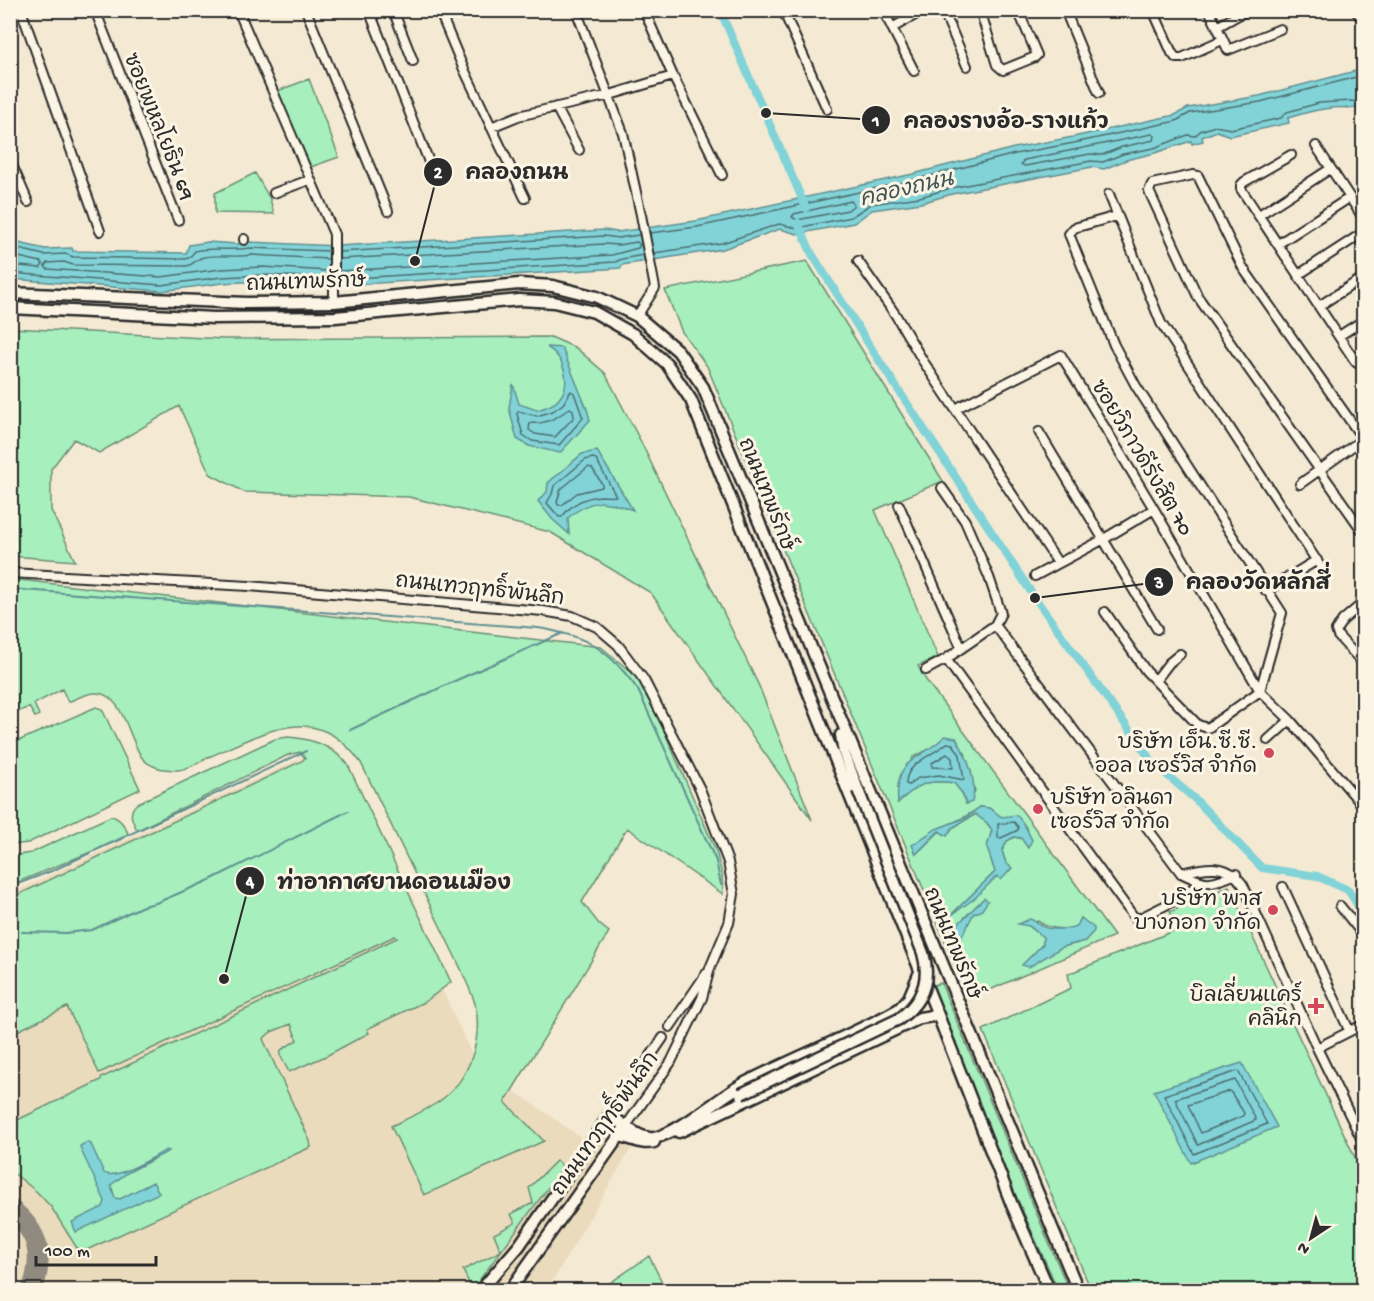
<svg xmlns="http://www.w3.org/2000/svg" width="1374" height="1301" viewBox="0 0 1374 1301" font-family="'Gochi Hand','Playpen Sans Thai',sans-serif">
<rect width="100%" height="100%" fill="#f4e9d3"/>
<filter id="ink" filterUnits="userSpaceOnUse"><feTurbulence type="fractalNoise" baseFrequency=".0167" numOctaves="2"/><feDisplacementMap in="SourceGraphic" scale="12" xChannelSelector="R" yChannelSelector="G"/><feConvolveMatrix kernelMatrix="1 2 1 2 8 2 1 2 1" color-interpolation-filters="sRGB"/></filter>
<g filter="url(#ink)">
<!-- built -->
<path fill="#ebdbbd" d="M331 744 476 1064 583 1139 606 1105 642 1130 547 1290H11L10 894Z"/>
<!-- green -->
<path fill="#a7efbc" stroke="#698d74" stroke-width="1.5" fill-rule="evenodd" d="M309 79 339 157 308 168 275 92Z
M255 173 270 199 274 214 215 213V193Z
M807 261 943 481 875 510 938 657 918 666 926 680 1114 936 969 999 707 366 682 332 665 290ZM945 736 965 753 975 791 966 804 962 793 954 783C924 779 920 784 898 802L913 757 936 746ZM980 807 989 808 1031 841 1014 837 1007 841 1002 851 1006 863C992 883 975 898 954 912L995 872 987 847 992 830 987 823 976 814 952 828 947 836 940 831 917 853 913 846C935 828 958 823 980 807ZM1081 918 1086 923 1078 943 1062 947 1023 965 1043 944V937L1029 926 1038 921C1049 929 1064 930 1077 927Z
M11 328 224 339 551 337 576 348 605 373 641 442 759 686 812 820 651 593 550 532 409 497 244 492 210 474 179 406 99 453 74 439 51 469V510L75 561 11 556Z
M11 579 601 647 643 682 716 851 722 874 723 894 627 828 582 902 599 924 609 932 505 1102 544 1141 424 1195 391 1126C408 1118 426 1111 441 1100 470 1079 483 1038 475 1004 472 992 465 980 461 969L361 763C317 700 267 731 211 756 201 761 188 770 177 770 166 770 151 768 143 759 129 742 123 690 94 693 85 694 75 699 68 702L62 689 34 704 39 715 35 717 29 707 11 715Z
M96 707 102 709 140 789 28 843 11 845V744Z
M288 737C313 739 330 745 347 763L451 982 426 1001 367 1029 369 1033 326 1056 289 1072 280 1055 281 1050 297 1040 291 1024 271 1032 263 1039 310 1141 311 1147 80 1253 51 1207 37 1192 11 1171V1123L101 1080V1078L397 938 395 936 99 1073 67 1007 11 1034V898L302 761 305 758 300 752 288 755 140 829 136 828C131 819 128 810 138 803L275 739Z
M111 816C120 818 124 825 128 833L122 839 11 885V856L31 853Z
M1229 886 1363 1175V1282L1345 1290H1091L983 1030 1071 988 1068 974 1178 929 1170 912Z
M941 983 1054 1255 1069 1290H1058L1003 1167 930 986Z
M556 1161 560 1163 562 1169 472 1290 463 1270 501 1251 494 1234 515 1223 511 1214 533 1203 529 1188Z
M649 1256 666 1290H614L610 1283Z"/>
<!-- water -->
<path fill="#81d3d7" stroke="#5f9092" stroke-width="1.5" d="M1363 69V110C1337 104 1314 110 1288 118L1289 123 1230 136 1217 131 1202 137 1203 141 1192 144 1191 141 1155 153 1126 160 1104 169 1092 167 952 194 921 203 872 210 854 223 797 234 780 229 723 249 622 265 621 268 345 285 264 281 223 283 162 291 11 279 10 241 45 249 72 248 73 251 186 253 189 245 208 242 238 244 249 242 337 246 604 230 617 232 696 221 913 174 1014 148 1073 137 1175 115 1188 108 1259 96Z
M547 347 562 348 587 409 590 420 560 453 529 446 517 439 509 408 513 384 519 404 537 410C543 408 553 406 558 400 573 384 564 357 547 347Z
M597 451 633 510C605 500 592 497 568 518L569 534 552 519 538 501 547 492 548 483 582 454Z
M945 736 956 738C967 756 978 782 972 802L966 804 962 793 954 783C927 779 917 784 898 803 894 756 919 762 945 736Z
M980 807 989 808 1002 817 1017 815 1025 826 1032 840 1028 848 1021 838 1014 837 1007 841 1002 851 1006 863 1012 868 1001 880 997 876 975 898 949 917 995 872 987 847 992 830 987 823 975 814 952 828 947 836 939 831 916 854 912 845 936 829 965 818Z
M984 898 988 901 981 911 974 913 961 938 955 946 948 937 949 928 956 926Z
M1081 918 1094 928V931L1085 941 1062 947 1029 967 1022 965 1043 944V937L1029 926 1018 924 1030 919C1036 921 1041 926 1047 928 1056 930 1069 929 1077 926Z
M1242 1063 1277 1127 1191 1163 1154 1091Z
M87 1142 91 1144 104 1173C115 1181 154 1157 166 1150L169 1151 127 1173 111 1185 115 1198 120 1199 153 1182 159 1193 76 1232 72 1222 103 1207 105 1201 81 1150 80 1146Z"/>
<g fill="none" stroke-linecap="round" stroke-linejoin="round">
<!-- shore -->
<path stroke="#4d6e70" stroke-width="1.5" d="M1152 134 1155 136 1154 140 1122 147 1102 155 1090 154 1025 166 1021 164 1024 160Z
M851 201 854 205 848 210 797 220 792 217 794 214Z
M650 233 697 227 758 214 914 180 1015 154 1074 143 1176 121 1190 113 1260 102 1364 75
M10 247 44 255 66 254 73 257 186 259 190 257 195 251C213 247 232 251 250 248L329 251
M339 252 604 236 618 238 639 235
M654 253 722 243 779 224 797 228 851 217 871 204 920 197 951 188 1091 161 1103 162 1123 154 1154 148 1188 135 1195 136 1200 131 1215 126 1231 129 1281 118 1287 112 1319 103 1352 101 1364 104
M10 255 41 262 43 265 40 268 10 265
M329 259 251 255C235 258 220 254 204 257 197 258 195 264 187 266L73 265 64 262 47 263 45 266 47 269 161 277 221 269 263 267 329 271
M339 259 604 244 618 245 637 242 640 245 638 248 612 255 339 271
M10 273 161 285 222 277 263 275 329 278
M339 279 615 262 622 259 643 255
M571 391 574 393 583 418 559 445 532 441 523 435 517 414 518 411 537 416 553 411 563 404Z
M570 408 573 410 574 417 555 437 535 434 529 430 530 423C545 425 558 417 570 408Z
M593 458 596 459 616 496C611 497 607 496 601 496 585 497 572 503 562 517H559L547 503 552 494 554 486 585 460Z
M588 467 592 468 602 484V487L577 493 562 505H558L557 502 561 489Z
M947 743 953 744 960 755 964 780 939 775 918 778 909 785 906 784C905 763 934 755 947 743Z
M947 754 952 758 953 768 932 767V763Z
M1014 822 1018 827V830L1001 838H998V824Z
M1238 1071 1267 1124 1194 1154 1164 1095Z
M1235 1080 1256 1120 1198 1145 1175 1099Z
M1230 1091 1244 1113 1243 1116 1201 1133 1188 1105Z"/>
<!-- stream -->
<path stroke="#5f9092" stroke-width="2" d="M10 589 538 628C588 636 609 649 638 690L716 861 721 885
M350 730 459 679 563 633
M10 887 54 870 306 751
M22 932 66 933 92 930 143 906 156 903 210 880 348 811"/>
<!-- canal -->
<path stroke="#81d3d7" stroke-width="8" d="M720 10 806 208
M798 223 812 254 880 362 1035 598 1153 763 1196 800 1262 868 1317 876 1348 890 1364 915"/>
<!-- taxiway -->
<path stroke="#908a7f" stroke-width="21" d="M10 1209C40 1232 44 1257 32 1290"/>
<!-- street casing -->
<g stroke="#2b2b2b" stroke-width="12">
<path id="street" d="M21 10 100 231
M95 10 178 220
M238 10 334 234V302
M306 10 388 211
M369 10 431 167
M393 10 413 61
M439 10 462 65 525 198
M576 10 623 133 641 215 655 288 637 316
M644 10 673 76 722 175
M783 10 827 109
M883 10 914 71
M943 10 967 66
M980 10 997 65 1003 70 1035 57 1037 55 1018 10
M1065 10 1099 93
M1153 10 1172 53 1176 58H1182L1222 40
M1209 10 1228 50 1280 29
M1356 10 1364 23
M1217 27 1247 10
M892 28 924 10
M556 107 579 150
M491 127 518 116 610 95 673 76
M1316 146 1364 219
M1291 155 1244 182 1241 185V189L1355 361 1357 363 1364 360
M10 160 28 202
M274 193 309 180
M1109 194 1161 323 1326 575
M1259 215 1330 169
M244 240V239
M1278 244 1349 198
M858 261 895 314 923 361 1058 563
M1298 275 1364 232
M1319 306 1364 277
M1339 336 1364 320
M955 409 1061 355 1154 509 1260 691 1290 720 1364 807
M1039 432 1157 629
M1363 439 1243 268 1198 176 1193 175 1152 184 1149 191 1198 297 1364 533
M1300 484 1364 438
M899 505 961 647
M10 573 249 586 543 611 572 616 597 627 618 645 644 680 700 789 728 862 734 894 729 923 710 968 702 998 671 1062 626 1126
M1035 576 1104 539 1154 509
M1266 591 1317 560
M1364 602 1343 620 1336 630 1338 636 1364 664
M1105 612 1146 671 1198 725 1208 728 1260 691 1282 613 1136 386 1114 345 1069 234 1074 228 1117 216
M995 625 1181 873C1206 885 1209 885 1236 874
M946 659 1136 920 1178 899 1200 883
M926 670 946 659 995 625 1001 613 989 577 965 521 942 488
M1156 680 1169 663 1180 654
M1268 740 1290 720
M1181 873C1205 867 1228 862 1243 885L1317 1048 1364 1144
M1283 887 1349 1030
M1340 906 1364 936
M670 1027 706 974
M1317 1048 1364 1024
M610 1115 663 1038"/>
</g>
<!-- secondary casing -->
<g stroke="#2b2b2b" stroke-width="15">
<path id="secondary" d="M10 293 247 303 334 302 519 284 553 286 597 297 637 316 678 351 703 387 1078 1290
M10 308 214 318 335 317 520 300 554 302 594 312 633 334 667 364 691 400 938 1015 1012 1205 1049 1290
M841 735 844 753 858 790
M679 1132 920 1018 938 1015
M619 1136C632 1138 640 1145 654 1142
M481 1290 519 1246 610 1115C622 1123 639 1140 654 1138 679 1133 721 1096 745 1083 796 1057 849 1037 899 1009L909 998 920 972
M510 1290 622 1132"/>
</g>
<!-- street -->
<use href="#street" stroke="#fcf5e5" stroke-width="8"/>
<!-- secondary -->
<use href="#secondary" stroke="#fcf5e5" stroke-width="10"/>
<!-- secondary-bridge casing -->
<g stroke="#2b2b2b" stroke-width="15" stroke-linecap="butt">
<path id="secondary-bridge" d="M741 1094 899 1019C922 1002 931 980 923 953L858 790"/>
</g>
<!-- secondary-bridge -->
<use href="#secondary-bridge" stroke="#fcf5e5" stroke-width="10"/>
</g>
</g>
<!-- markers -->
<g fill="#d1495b" stroke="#fcf5e5" stroke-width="2">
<circle cx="1269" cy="753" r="6"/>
<circle cx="1038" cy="809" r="6"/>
<circle cx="1273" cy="910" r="6"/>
<path d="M1313 997h6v6h6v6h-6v6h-6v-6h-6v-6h6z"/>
</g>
<g text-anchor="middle" stroke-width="6" stroke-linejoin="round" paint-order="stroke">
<!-- street labels -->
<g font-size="21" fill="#2b2b2b" stroke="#fcf5e5">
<text transform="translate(160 126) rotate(68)" y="7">ซอยพหลโยธิน 69</text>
<text transform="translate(306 281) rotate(-2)" y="7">ถนนเทพรักษ์</text>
<text transform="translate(1143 457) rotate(59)" y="7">ซอยวิภาวดีรังสิต 70</text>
<text transform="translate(768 494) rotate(68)" y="7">ถนนเทพรักษ์</text>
<text transform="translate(480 588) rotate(6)" y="7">ถนนเทวฤทธิ์พันลึก</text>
<text transform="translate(954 943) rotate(67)" y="7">ถนนเทพรักษ์</text>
<text transform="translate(604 1123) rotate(-55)" y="7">ถนนเทวฤทธิ์พันลึก</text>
</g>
<!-- poi labels -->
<g font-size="21" fill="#2b2b2b" stroke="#fcf5e5" text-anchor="end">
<text x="1257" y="748">บริษัท เอ็น.ซี.ซี.<tspan x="1257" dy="24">ออล เซอร์วิส จำกัด</tspan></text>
<text x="1050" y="804" text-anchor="start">บริษัท อลินดา<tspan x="1050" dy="24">เซอร์วิส จำกัด</tspan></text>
<text x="1261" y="905">บริษัท พาส<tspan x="1261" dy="24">บางกอก จำกัด</tspan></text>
<text x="1302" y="1001">บิลเลี่ยนแคร์<tspan x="1302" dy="24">คลินิก</tspan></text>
</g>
<!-- water labels -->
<g font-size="22" font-style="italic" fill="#405556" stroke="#fcf5e5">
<text transform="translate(906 187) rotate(-13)" y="8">คลองถนน</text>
</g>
</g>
<!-- callouts -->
<path fill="none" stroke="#2b2b2b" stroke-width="2" d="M766 113L876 120M415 261L438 172M1035 598L1159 582M224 979L250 881"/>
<g fill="#2b2b2b" stroke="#fcf5e5" stroke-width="2">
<circle cx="766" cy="113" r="6"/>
<circle cx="415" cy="261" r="6"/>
<circle cx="1035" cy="598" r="6"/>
<circle cx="224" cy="979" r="6"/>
<circle cx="876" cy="120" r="15"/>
<circle cx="438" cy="172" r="15"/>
<circle cx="1159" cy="582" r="15"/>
<circle cx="250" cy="881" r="15"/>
</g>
<g font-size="18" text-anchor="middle" font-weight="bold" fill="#fff">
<text x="876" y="126">1</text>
<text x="438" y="178">2</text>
<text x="1159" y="588">3</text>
<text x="250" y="887">4</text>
</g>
<g font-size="22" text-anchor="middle" font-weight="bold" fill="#2b2b2b" stroke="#fcf5e5" stroke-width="6" stroke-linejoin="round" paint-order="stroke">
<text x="1006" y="128">คลองรางอ้อ-รางแก้ว</text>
<text x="517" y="179">คลองถนน</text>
<text x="1258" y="589">คลองวัดหลักสี่</text>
<text x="394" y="889">ท่าอากาศยานดอนเมือง</text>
</g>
<!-- margin -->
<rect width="1374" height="1301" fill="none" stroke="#fcf5e5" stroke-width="36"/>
<rect x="18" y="18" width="1338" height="1265" fill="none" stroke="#2b2b2b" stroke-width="2" filter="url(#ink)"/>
<!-- north arrow -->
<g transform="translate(1311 1238) rotate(216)" stroke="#fcf5e5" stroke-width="4.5" paint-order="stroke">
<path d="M0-4.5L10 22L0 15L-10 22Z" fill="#2b2b2b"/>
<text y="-9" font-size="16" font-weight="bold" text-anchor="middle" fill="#2b2b2b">N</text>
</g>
<!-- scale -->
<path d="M36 1256v9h120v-9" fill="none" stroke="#2b2b2b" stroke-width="3"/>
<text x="45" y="1256" font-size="18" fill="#2b2b2b" stroke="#fcf5e5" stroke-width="4.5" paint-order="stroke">100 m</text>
</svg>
